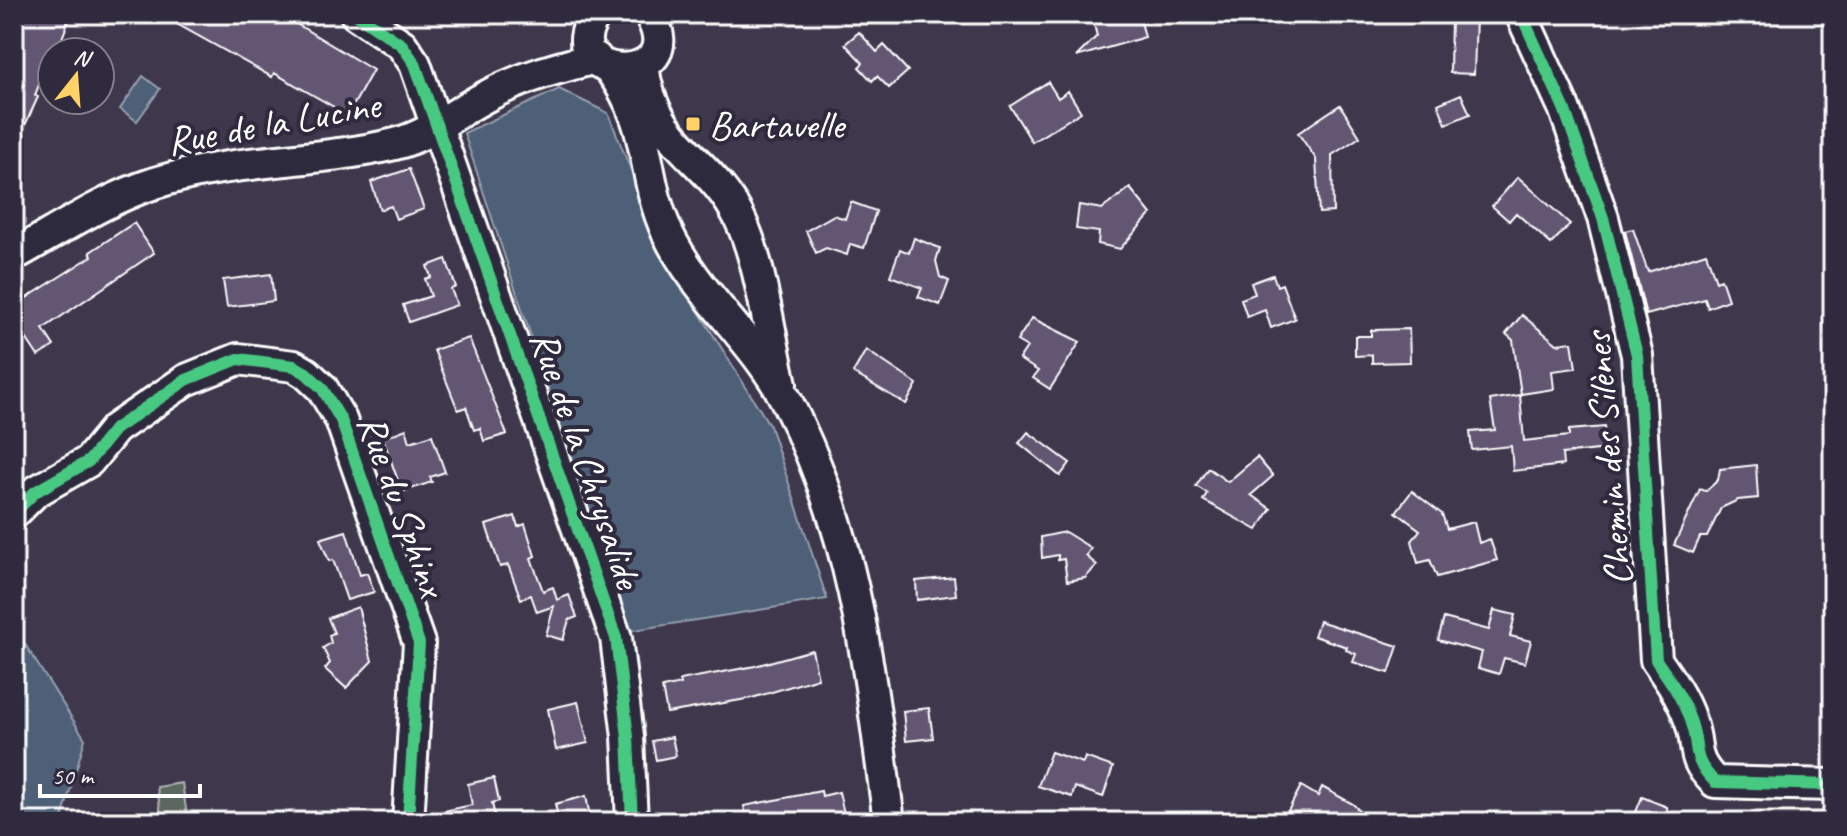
<svg xmlns="http://www.w3.org/2000/svg" width="1847" height="836" viewBox="0 0 1847 836" font-family="Caveat,sans-serif">
<rect width="100%" height="100%" fill="#3f384d"/>
<filter id="ink" filterUnits="userSpaceOnUse"><feTurbulence type="fractalNoise" baseFrequency=".0125" numOctaves="2"/><feDisplacementMap in="SourceGraphic" scale="16" xChannelSelector="R" yChannelSelector="G"/><feConvolveMatrix kernelMatrix="1 2 1 2 8 2 1 2 1" color-interpolation-filters="sRGB"/></filter>
<g filter="url(#ink)">
<!-- green -->
<path fill="#5b685e" stroke="#adb4ae" stroke-width="2" d="M182 783 188 822H162L157 787Z"/>
<!-- water -->
<path fill="#4e6078" stroke="#95a0ae" stroke-width="2" d="M143 76 160 89 137 121 120 109Z
M559 89 608 113 668 262 770 426 827 599 628 631 464 133Z
M14 627 85 739 61 822H33L14 815Z"/>
<!-- building -->
<path fill="#645773" stroke="#fff" stroke-width="2" d="M14 14H71L57 52H52V65L50 69 46 67 35 95 38 97 14 149Z
M159 14H280L373 70 348 115 274 73 272 77Z
M1091 14H1139L1145 37 1076 57 1097 36Z
M1451 16 1476 17 1474 74 1450 73Z
M859 32 877 52 884 45 908 71 889 88 877 76 872 81 859 67 863 63 845 44Z
M1048 82 1058 98 1068 91 1081 112 1032 142 1010 106Z
M1461 94 1470 114 1446 124 1438 104Z
M1340 105 1360 137 1332 155 1333 212 1319 213 1316 159 1298 133Z
M409 169 424 209 396 219 391 206 380 210 371 182Z
M1518 177 1570 224 1551 244 1516 213 1509 221 1492 206Z
M1130 188 1151 214 1120 249 1098 244 1099 232 1076 229 1079 205 1102 209Z
M851 202 876 211 864 248 850 244 847 255 826 248 816 253 806 231 834 215 845 219Z
M134 223 154 253 43 329 54 346 38 356 22 332 14 337V306L92 256 90 252Z
M1633 229 1648 272 1706 253 1716 281 1721 279 1728 300 1708 308 1705 299 1646 315 1625 231Z
M914 238 940 248 936 261 940 277 949 281 940 305 918 297 922 288 890 276 900 249 909 253Z
M446 259 456 287 451 289 457 305 409 322 403 305 431 296 425 279 431 277 427 266Z
M271 274 274 301 227 307 223 280Z
M1273 275 1277 286 1282 284 1295 319 1271 328 1265 310 1247 317 1241 299 1255 294 1251 283Z
M1522 315 1557 344 1572 342 1576 368 1552 371 1554 389 1521 394 1513 340 1506 334Z
M1032 318 1080 342 1050 389 1033 378 1038 371 1019 359 1027 347 1017 341Z
M1409 329 1410 362 1372 363V355L1355 356V336H1371V330Z
M469 338 507 434 484 441 480 428 474 430 466 407 458 410 434 350Z
M866 350 917 384 906 404 853 373Z
M1520 395 1524 441 1569 436V430L1604 427 1607 449 1562 454 1563 465 1513 471 1511 446 1472 450 1470 432 1495 430 1490 400Z
M406 429 410 442 432 435 445 472 430 477 432 482 402 492 383 438Z
M1028 432 1070 463 1060 476 1019 443Z
M1257 457 1273 476 1251 495 1271 509 1257 530 1203 500 1207 493 1196 486 1208 468 1228 482Z
M1756 465 1758 498 1738 500 1721 508 1707 537H1700L1693 553 1674 545 1700 489 1706 491 1718 480 1720 469Z
M1412 491 1442 514 1447 529 1474 522 1479 543 1490 539 1497 560 1437 577 1430 560 1418 563 1412 541 1420 530 1396 512Z
M515 516 518 527 525 524 535 556 531 558 543 591 553 587 557 600 569 595 577 617 569 620 563 640 546 635 554 606 537 612 531 595 521 599 508 565 500 567 486 525Z
M346 531 360 575 367 573 374 592 347 600 333 560 329 561 320 539Z
M1065 532 1091 548 1086 556 1097 565 1085 578 1067 581 1064 559 1058 560V555L1042 558 1041 537Z
M954 577 956 595 917 600 916 581Z
M358 607 372 661 346 688 325 669 330 663 323 648 331 643 329 635 334 633 328 618Z
M1494 610 1515 615 1510 636 1531 641 1525 663 1504 658 1499 674 1478 668 1482 652 1438 640 1444 618 1489 630Z
M1319 621 1398 646 1389 673 1353 662 1356 654 1346 650 1347 647 1314 636Z
M812 650 818 678 752 698 667 713 662 688 681 684 680 680 755 666Z
M578 702 588 743 556 750 548 709Z
M929 708 933 738 906 741 903 711Z
M672 737 676 756 656 760 652 741Z
M1051 752 1083 763 1085 757 1113 767 1103 797 1075 787 1072 797 1038 786Z
M494 778 499 801 492 803 496 822H431L430 814 472 805 468 784Z
M1301 786 1318 796 1322 787 1353 804 1370 822H1329L1310 812 1306 820 1288 811Z
M821 791 822 796 839 792 845 818 825 822H747L744 806Z
M586 796 591 822H559L555 804Z
M1642 797 1667 807 1669 822H1647L1634 817Z"/>
<g fill="none" stroke-linecap="round" stroke-linejoin="round">
<!-- minor casing -->
<g stroke="#fff" stroke-width="36">
<path id="minor" d="M356 14 402 45 415 64 616 638 628 737 632 822
M596 14C547 85 696 89 649 14
M1521 14 1564 108 1603 218 1637 355 1656 660C1670 680 1682 697 1690 720 1701 749 1689 756 1715 782L1833 785
M643 65C652 146 708 155 739 217 761 261 769 334 781 384
M609 68C654 127 640 172 667 232 696 294 755 340 786 400 856 534 870 674 889 822
M14 255C59 230 105 199 155 183 233 158 316 163 395 144 430 135 456 112 487 96 522 77 557 68 596 58
M14 513 35 492 89 461 115 429 186 380 238 359 294 366 306 373 322 388 341 420 419 643 408 822"/>
</g>
<!-- minor -->
<use href="#minor" stroke="#2f2a3d" stroke-width="30"/>
<!-- cycleway casing -->
<g stroke="#2f2a3d" stroke-width="17">
<path id="cycleway" d="M356 14 402 45 415 64 616 638 628 737 632 822
M1521 14 1564 108 1603 218 1637 355 1656 660C1670 680 1682 697 1690 720 1701 749 1689 756 1715 782L1833 785
M14 513 35 492 89 461 115 429 186 380 238 359 294 366 306 373 322 388 341 420 419 643 408 822"/>
</g>
<!-- cycleway -->
<use href="#cycleway" stroke="#46c982" stroke-width="12"/>
</g>
</g>
<!-- markers -->
<rect fill="#ffd166" stroke="#2f2a3d" stroke-width="3" x="685" y="116" width="16" height="16" rx="4"/>
<g text-anchor="middle" stroke-width="8" stroke-linejoin="round" paint-order="stroke">
<!-- street labels -->
<g font-size="40" fill="#fff" stroke="#2f2a3d">
<text transform="translate(273 122) rotate(-10)" y="14">Rue de la Lucine</text>
<text transform="translate(587 459) rotate(71)" y="14">Rue de la Chrysalide</text>
<text transform="translate(1607 459) rotate(-95)" y="14">Chemin des Silènes</text>
<text transform="translate(403 505) rotate(70)" y="14">Rue du Sphinx</text>
</g>
<!-- poi labels -->
<g font-size="40" fill="#fff" stroke="#2f2a3d" text-anchor="start">
<text x="709" y="138">Bartavelle</text>
</g>
</g>
<!-- margin -->
<rect width="1847" height="836" fill="none" stroke="#2f2a3d" stroke-width="48"/>
<rect x="24" y="24" width="1799" height="788" fill="none" stroke="#fff" stroke-width="3" filter="url(#ink)"/>
<!-- north arrow -->
<g transform="translate(76 76) rotate(17)"><circle r="38" fill="#2f2a3d" stroke="#827f8b" stroke-width="2"/>
<path d="M0-6L14 30L0 20L-14 30Z" fill="#ffd166"/>
<text y="-12" font-size="22" font-weight="bold" text-anchor="middle" fill="#ffffff">N</text>
</g>
<!-- scale -->
<path d="M40 784v12h160v-12" fill="none" stroke="#ffffff" stroke-width="4"/>
<text x="52" y="784" font-size="24" fill="#ffffff" stroke="#2f2a3d" stroke-width="6" paint-order="stroke">50 m</text>
</svg>
